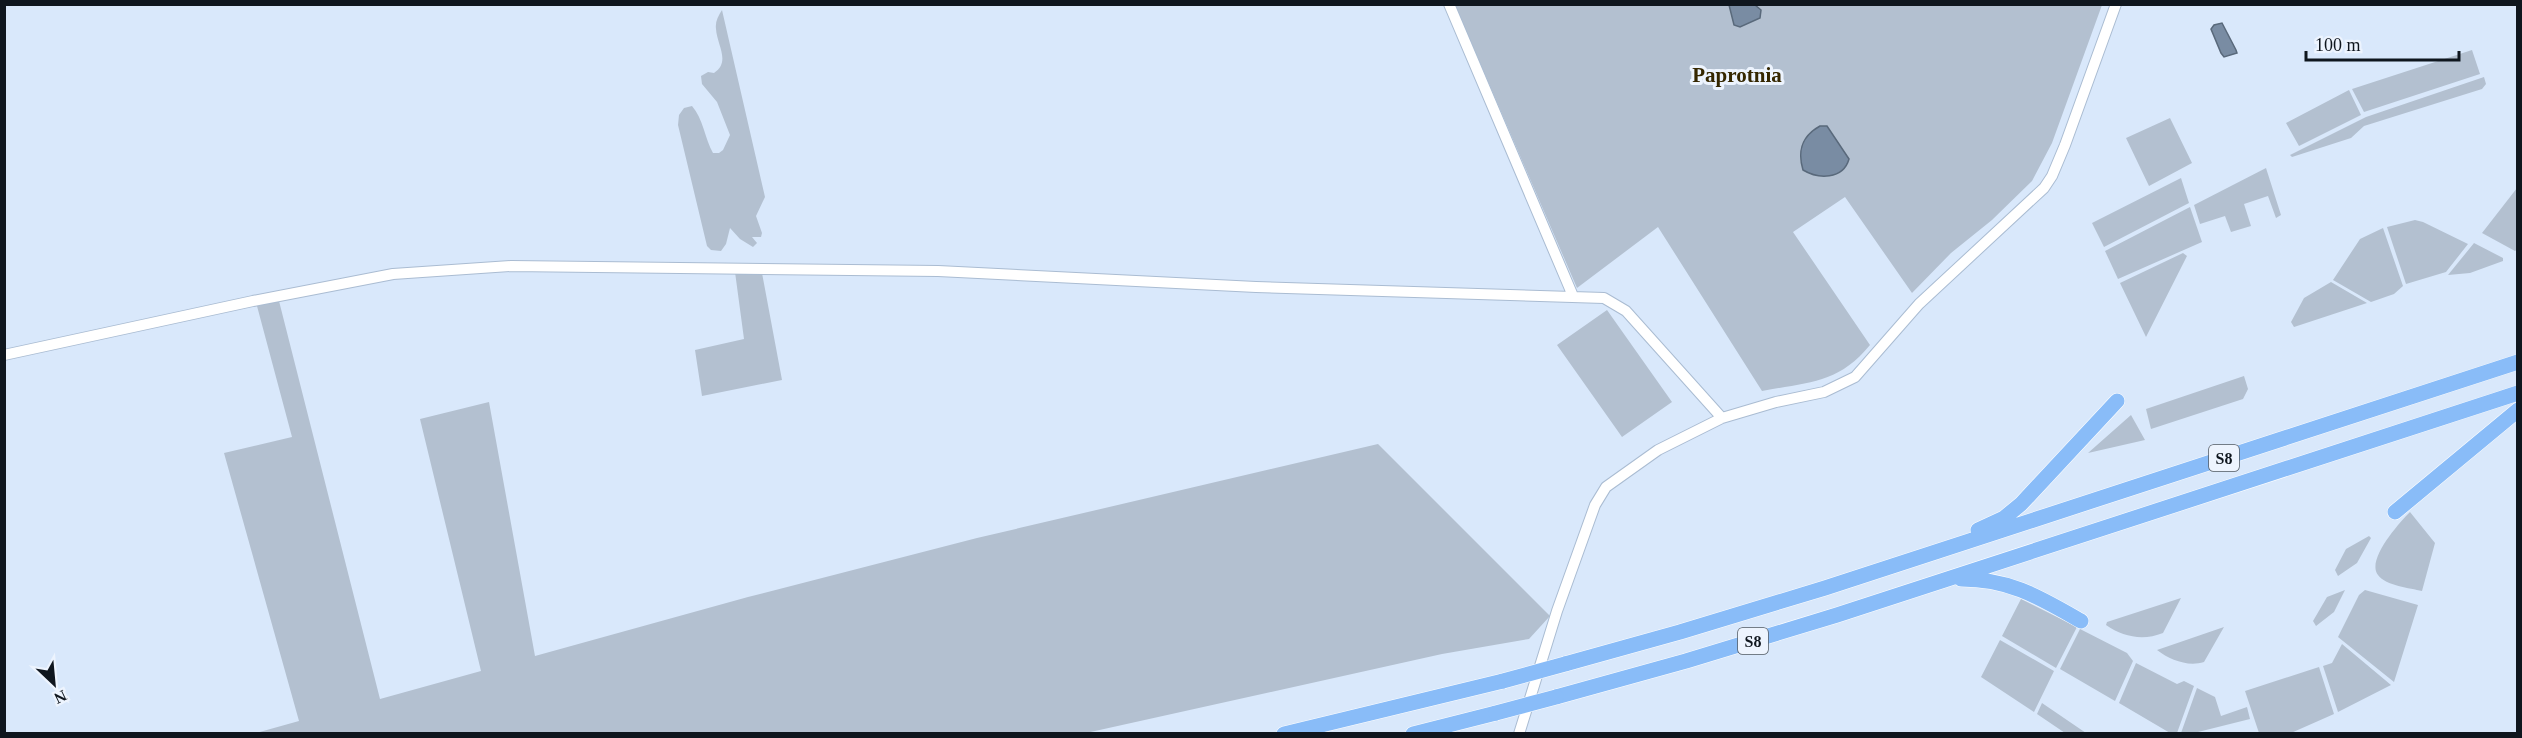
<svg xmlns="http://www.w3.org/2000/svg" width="2522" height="738" viewBox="0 0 2522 738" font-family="Georgia,serif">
<rect width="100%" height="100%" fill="#d9e8fb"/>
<!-- green -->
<path fill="#b3c0d0" d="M1455 5H2102L2052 143 2032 181 1992 220 1951 253 1912 293 1845 197 1793 232 1870 345C1838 384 1809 382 1762 391L1658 227 1577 288Z
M722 10 765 197 756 216 762 233 761 237H752L757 243 753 247 740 239 730 228 726 244 721 251 711 250 707 246 678 125 679 115 684 108 692 106C703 118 705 139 713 153H719L723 150 730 135 717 102 702 84 701 76 708 72 714 73C731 62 717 45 716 29 715 22 718 16 722 10Z
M2472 50 2480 74 2364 112 2352 89Z
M2484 77 2486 84 2482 89 2364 126 2351 138 2292 157 2290 155 2366 117Z
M2349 90 2361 115 2299 146 2286 123Z
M2170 118 2192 163 2149 186 2126 138Z
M2266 168 2281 215 2276 218 2268 196 2244 204 2251 226 2231 232 2225 216 2200 224 2194 205Z
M2181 178 2189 203 2104 247 2092 223Z
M2517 188 2518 249 2515 251 2482 233Z
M2190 207 2202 242 2118 279 2105 251Z
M2415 220 2423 222 2468 244 2446 272 2406 284 2387 227Z
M2383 228 2403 286 2394 294 2371 302 2333 280 2360 239Z
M2474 243 2503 258V261L2470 273 2448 275Z
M2183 253 2187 256 2146 337 2120 283Z
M735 272 762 273 782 380 702 396 695 350 744 339Z
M2331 282 2367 303 2294 327 2291 322 2304 298Z
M279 301 380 699 481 671 420 419 489 402 535 656 748 597 977 538 1378 444 1550 616 1529 639 1442 654 1086 733H256L299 721 224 453 292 437 257 306Z
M1607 310 1672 402 1622 437 1557 345Z
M2244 376 2248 389 2243 399 2151 429 2146 409Z
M2131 415 2145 440 2088 453Z
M2410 512 2435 543 2422 591C2410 588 2386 586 2378 575 2366 560 2399 523 2410 512Z
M2369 536 2371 538 2357 563 2338 576 2335 570 2346 549Z
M2345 590 2334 612 2316 626 2313 621 2327 597Z
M2365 590 2418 605 2394 682 2338 637 2359 595Z
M2181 598 2163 633C2143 641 2123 637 2106 625L2107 622Z
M2021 599 2077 627 2056 668 2002 636Z
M2224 627 2204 662C2188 667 2170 660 2157 650Z
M2080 629 2127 653 2133 661 2115 701 2060 669Z
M2000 640 2054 671 2034 712 1981 677Z
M2342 644 2391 685 2338 712 2323 666 2332 663Z
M2136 663 2177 684 2184 681 2194 686 2177 733H2170L2119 703Z
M2319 667 2334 714 2291 733H2259L2245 691Z
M2197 688 2215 697 2221 716 2247 707 2250 719 2194 733H2181Z
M2042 703 2086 733H2065L2037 714Z"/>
<!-- water -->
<path fill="#798ca3" stroke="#59697b" stroke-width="1.5" d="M1729 5H1755L1761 10 1760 18 1740 27 1734 25Z
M2222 23 2236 50 2237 53 2224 57 2221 53 2211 29 2214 25Z
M1820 126H1827L1849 159C1843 180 1818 179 1803 170 1797 150 1802 136 1820 126Z"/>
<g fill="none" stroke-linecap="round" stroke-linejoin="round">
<!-- minor casing -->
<g stroke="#aabcd2" stroke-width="12">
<path id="minor" d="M1449 4 1573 296
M4 355 253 301 393 274 511 266 938 271 1256 287 1604 298 1626 311 1722 418
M1519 734 1557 611 1595 505 1606 487 1658 450 1722 418 1776 402 1824 392 1855 377 1919 304 2044 188 2052 176 2065 145 2116 4"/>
</g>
<!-- highway casing -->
<g stroke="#fff" stroke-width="16">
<path id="highway" d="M2395 512 2518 410
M1978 530 2004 518 2021 504 2117 401
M1961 579C2010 579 2039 597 2081 621
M1565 664 1680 632 1825 588 2518 362
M1556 697 1686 661 1837 615 2518 393
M1284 734 1503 681
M1413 734 1496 713"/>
</g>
<!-- minor -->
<use href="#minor" stroke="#fff" stroke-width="10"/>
<!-- highway -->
<use href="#highway" stroke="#89bcf8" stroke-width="15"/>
<!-- highway-bridge casing -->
<g stroke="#fff" stroke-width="16" stroke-linecap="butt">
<path id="highway-bridge" d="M1503 681 1565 664
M1496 713 1556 697"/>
</g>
<!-- highway-bridge -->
<use href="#highway-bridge" stroke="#89bcf8" stroke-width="15"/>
</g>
<g text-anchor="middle" stroke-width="6" stroke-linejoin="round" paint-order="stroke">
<!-- shield labels -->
<g fill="#edf4fe" stroke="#525961" stroke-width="1.5">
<rect x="2209" y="445" width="30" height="26" rx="4.5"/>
<rect x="1738" y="628" width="30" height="26" rx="4.5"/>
</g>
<g font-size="16" font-weight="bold" fill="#0f161e">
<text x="2224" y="464">S8</text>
<text x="1753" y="647">S8</text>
</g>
<!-- quarter labels -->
<g font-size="21" font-weight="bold" fill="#352700" stroke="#edf4fe">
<text x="1737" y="82">Paprotnia</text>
</g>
</g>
<!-- border -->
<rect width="2522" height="738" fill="none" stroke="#0f161e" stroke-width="12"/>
<!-- north arrow -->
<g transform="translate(54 684) rotate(154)" stroke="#edf4fe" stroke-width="4.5" paint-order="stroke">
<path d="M0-4.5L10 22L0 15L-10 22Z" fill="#0f161e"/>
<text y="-9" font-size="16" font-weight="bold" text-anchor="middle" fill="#0f161e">N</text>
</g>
<!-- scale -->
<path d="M2306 51v9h153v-9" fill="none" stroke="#0f161e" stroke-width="3"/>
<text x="2315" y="51" font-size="18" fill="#0f161e" stroke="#edf4fe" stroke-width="4.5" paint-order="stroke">100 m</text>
</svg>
